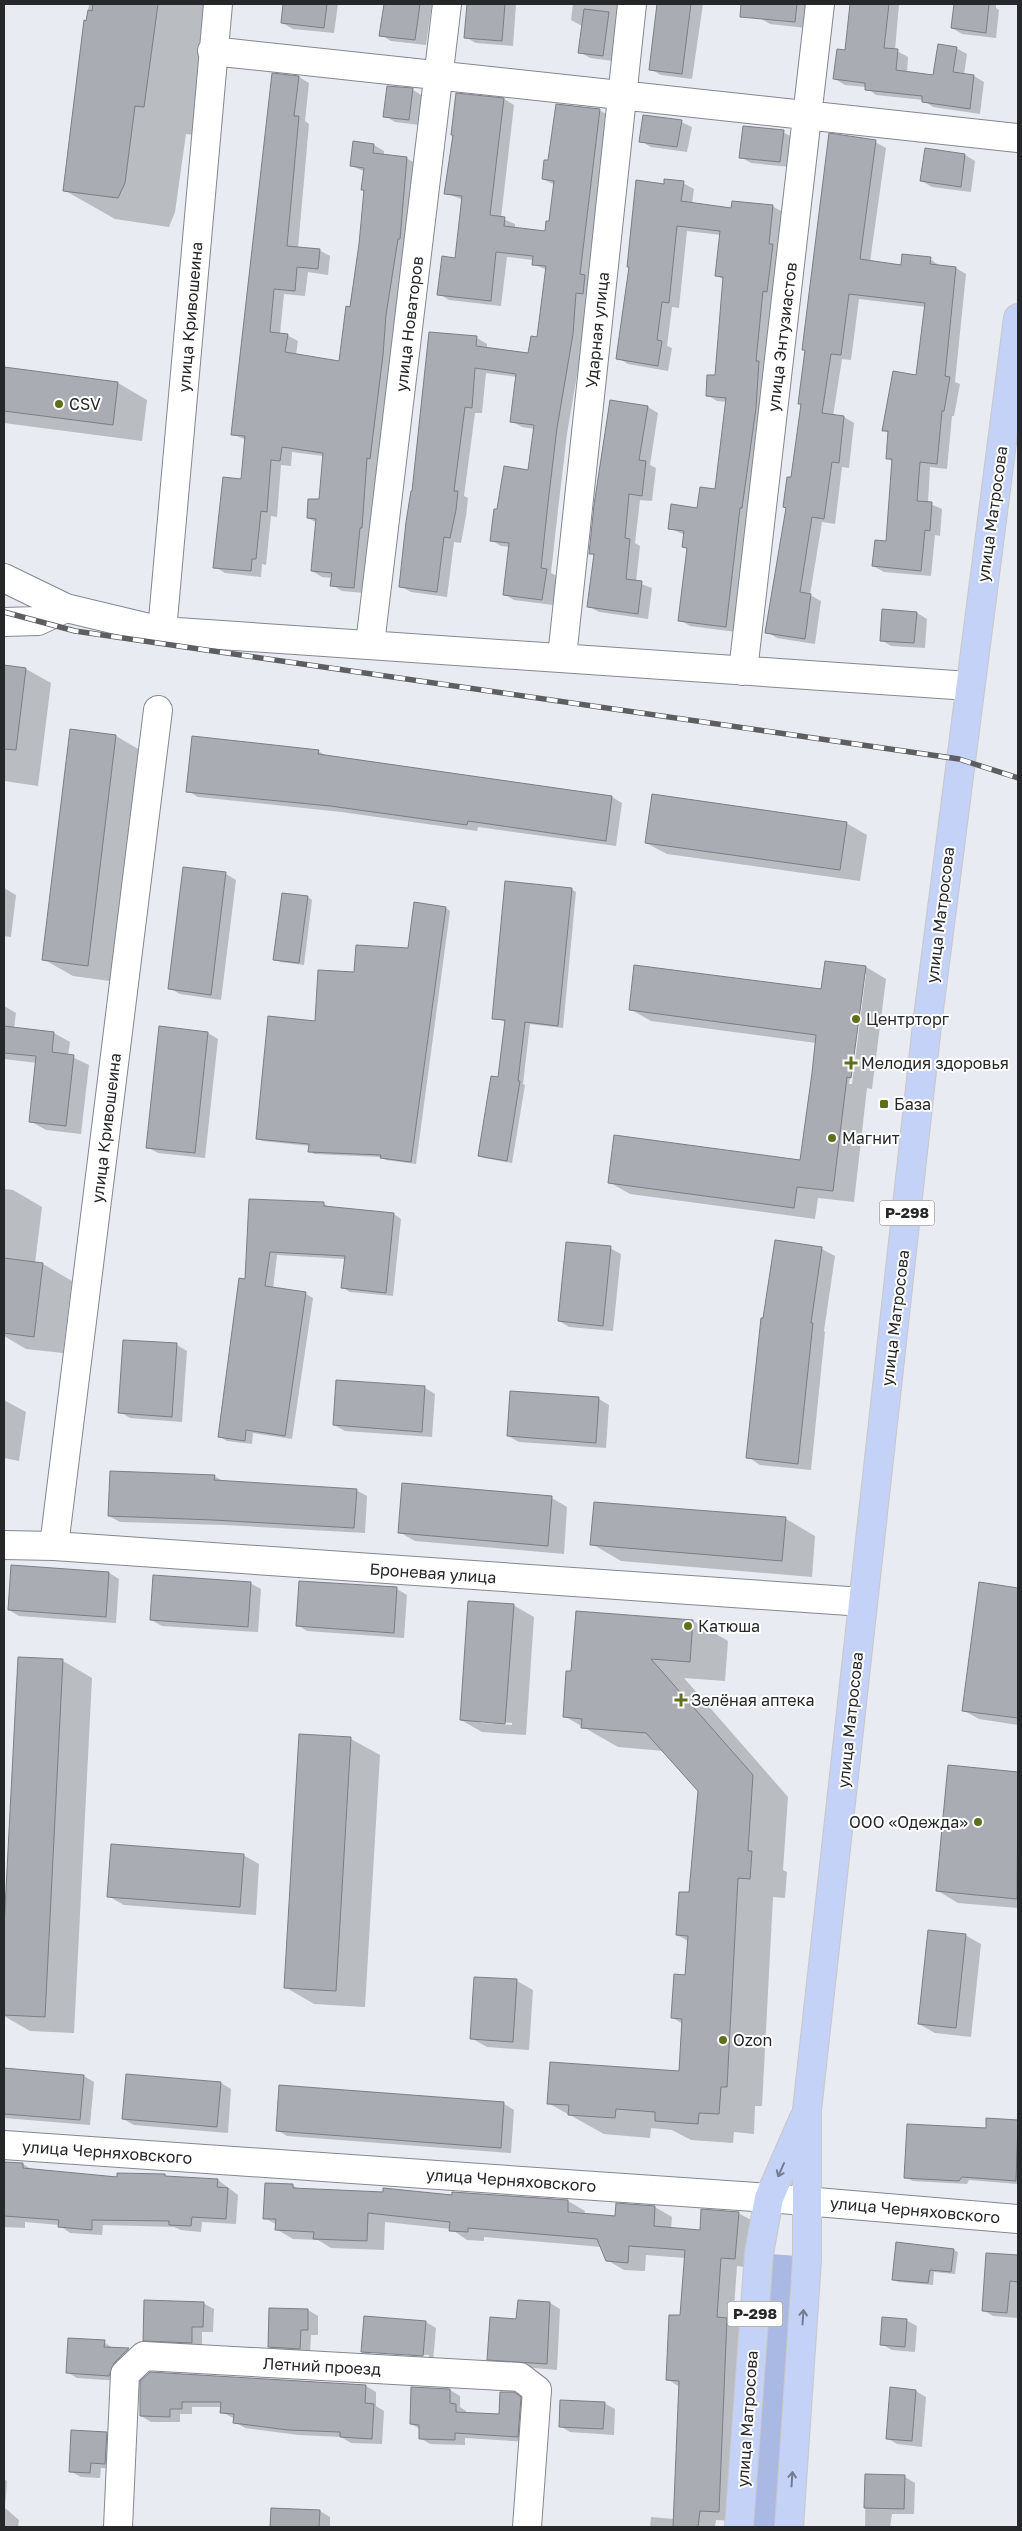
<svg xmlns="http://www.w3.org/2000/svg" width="1022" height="2531" viewBox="0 0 1022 2531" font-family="'Golos Text',sans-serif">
<rect width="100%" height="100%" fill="#e8ebf2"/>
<!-- green -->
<path fill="#aab9e4" d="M771 2254 797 2256 777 2527H751Z"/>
<!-- shadow -->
<path fill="#0003" fill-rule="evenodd" d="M80 4H212L194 135 186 134 175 212 169 227 115 219 64 190 81 46 89 5Z
M285 4H338L334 33 293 29 282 23Z
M385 4H432L426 45 391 41 381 35Z
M468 4H516L513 46 476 43 465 37Z
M573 4H624L613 61 590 58 580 52 582 26 571 20Z
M658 4H703L692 79 661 75 650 69Z
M761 4H808L806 28 770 24 760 18Z
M851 4H899L895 50 908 57 907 73 934 77 956 48 967 54 964 75 974 76 984 82 980 114 933 107 923 100 876 95 866 87 845 85 835 79 846 52Z
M955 4H996V8L999 10 996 38 962 34 952 28Z
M273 75 299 77 309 83 305 121 309 124 298 248 319 250 330 256 328 275 308 272 305 296 284 294 280 334 287 335 298 341 296 355 340 363 360 244 365 191 362 189 365 172 352 166 354 142 374 145 384 151V156L406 158 417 164 380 464H378L373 534 364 593 342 591 332 585V578L322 577 312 571 317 523 308 518 321 501 324 456 292 452 291 466 281 465 277 517 271 516 266 565 262 564 261 577 225 573 215 567 243 480 246 440 232 434Z
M413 90 423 96 420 125 395 122 385 116Z
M504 99 514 105 501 218 515 224V228L546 232 550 222 555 185 543 179 550 162 599 110 610 116 583 340 567 434 558 510 551 573 557 576 553 605 514 600 504 594 510 547 501 546 491 540 498 511 530 471 535 429 522 427 511 421 517 377 486 373 482 413H475L464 496 468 498 466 516 461 543 454 542 447 597 411 592 400 586 414 493 430 333 477 338 487 344V348L530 355 538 338 547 270 533 264V260L507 257 501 306 449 300 439 294 456 259 463 200 446 193Z
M681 122 692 127 687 152 651 147 641 141Z
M783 132 794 138 790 167 751 163 741 157Z
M875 142 886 148 870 262 902 266 930 259 940 266 956 268 966 274 955 382 960 384 954 416H952L947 469 930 467 928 503 942 509 940 536 935 535 931 576 884 572 873 566 887 543 893 462 887 458 889 433 883 430 917 377 926 307 859 299 851 360 842 359 833 416 844 417 854 423 849 468 842 467 835 524 822 522 810 595 821 601 815 644 777 638 767 632 792 479 802 405 799 403Z
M926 150 965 155 975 161 971 192 932 187 922 181Z
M683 183 694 189 692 204 732 210 772 206 783 212 736 632 690 626 680 620 688 550 683 546 685 535 669 528 698 509 717 490 727 402 717 401 707 395 716 377 724 280 716 275 721 235 687 231 679 308 672 307 667 346 672 348 668 371 628 364 618 358 665 185Z
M4 368 118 383 147 400 142 441 4 423Z
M611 401 648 407 658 413 650 465 656 468 652 501 640 500 635 543 640 546 636 582 652 588 648 619 599 612 588 606 595 556 590 553Z
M917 613 927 619 925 648 891 646 881 640Z
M4 666 26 669 51 683 38 786 4 781Z
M116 736 145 753 117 982 73 976 43 959Z
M318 751 327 756 612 797 622 803 616 846 478 827 477 831 341 812 198 797 188 791Z
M846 823 867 835 860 881 667 854 646 843Z
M184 868 226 874 236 880 221 1000 180 994 169 988Z
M4 888 16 895 11 937 4 936Z
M571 889 576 892 563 1028 530 1024 523 1084 525 1085 512 1163 484 1158 479 1156 499 1079 506 1022 494 1018Z
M308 897 312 900 304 965 280 962 275 959Z
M446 908 450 911 416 1164 386 1160 381 1157 314 1154 310 1151V1146L262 1141 257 1138 317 1022 355 973 409 950Z
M866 967 886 979 872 1089 867 1088 854 1202 818 1198 815 1219 630 1194 609 1182 801 1161 816 1043 651 1021 630 1009 823 991ZM864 974H866L852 1084H849Z
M4 1006 16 1013 14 1028 54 1033 70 1042 68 1055 89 1065 81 1134 46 1130 30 1121 37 1063 4 1059Z
M208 1033 218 1039 205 1158 158 1153 147 1147Z
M4 1189 13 1190 42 1207 35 1263 43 1264 72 1281 63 1353 26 1349 4 1336Z
M250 1200 324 1204 331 1208 394 1214 401 1219 393 1296 350 1292 343 1288 345 1259 277 1255 273 1289 306 1294 313 1298 292 1439 253 1433 252 1444 227 1441 220 1437 246 1281Z
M776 1241 822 1249 835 1256 824 1331 825 1332 811 1470 760 1465 748 1457Z
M610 1248 621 1254 613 1331 569 1327 559 1321Z
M124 1341 177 1345 187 1351 182 1422 130 1418 120 1412Z
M425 1388 435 1394 432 1437 345 1431 334 1425Z
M599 1399 609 1405 606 1448 519 1442 508 1436Z
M4 1400 26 1412 19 1461 4 1458Z
M214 1476 225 1482 356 1490 367 1496 365 1533 224 1525 120 1522 109 1516Z
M552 1498 567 1507 564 1554 415 1541 399 1532Z
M786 1519 815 1536 812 1577 621 1561 592 1544Z
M109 1573 119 1579 116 1623 19 1616 9 1610Z
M250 1583 261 1589 258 1632 162 1626 151 1620Z
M980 1584 1018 1589V1725L979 1719 963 1710Z
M397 1589 407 1595 404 1638 307 1631 297 1625Z
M513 1605 534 1617 526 1735 482 1732 461 1720ZM481 1721 512 1723V1725L481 1723Z
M577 1612 693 1621 728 1641 725 1681 684 1678 788 1797 783 1870 787 1872 785 1898 773 1897 762 2106H755L754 2134 734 2132 733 2143 691 2140 672 2130 651 2128 650 2138 604 2134 548 2103 680 2072 683 2024 673 2018 686 1976 688 1941 677 1935 690 1893 699 1790 664 1751 618 1747 564 1716 572 1673Z
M19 1658 63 1661 92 1678 74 2033 30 2031 4 2016V1952Z
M351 1739 380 1755 365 2007 314 2004 285 1987Z
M949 1766 1018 1773V1908L958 1903 938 1891Z
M243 1855 259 1864 256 1915 124 1905 108 1896Z
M965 1935 981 1944 971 2037 935 2033 919 2024Z
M475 1978 517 1981 533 1990 529 2050 487 2047 471 2038Z
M4 2069 84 2076 94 2082 90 2125 4 2118Z
M127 2075 221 2083 231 2089 228 2133 134 2125 123 2119Z
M281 2087 504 2104 514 2110 511 2153 287 2136 277 2130Z
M987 2119 1018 2121V2184L969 2180 967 2184 913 2181 905 2177 987 2129Z
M4 2163 23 2164 34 2171 119 2178V2174L165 2175 170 2178 218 2180 238 2195 236 2224 202 2222 201 2232 181 2230 174 2227 103 2225 102 2235 70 2233 59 2225 25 2222V2228L4 2227Z
M292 2185 299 2189 453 2196V2193L568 2201 585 2211 584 2215 616 2218 617 2204 655 2207 672 2217 671 2229 701 2231 738 2213 755 2222 752 2268 737 2266 733 2322 743 2329 735 2521 716 2520 715 2527H650L651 2517 674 2519 680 2387 667 2379 681 2317 685 2258 646 2255 645 2271 624 2270 607 2260 602 2247 484 2237V2241L467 2240 451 2229 385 2222 384 2250 331 2248 318 2240 293 2239 276 2229 277 2225 265 2218Z
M953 2250 958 2252 955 2274 934 2272 933 2285 898 2282 893 2279Z
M1011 2256 1018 2260 1017 2318 993 2316 983 2310Z
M519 2301 550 2303 560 2309 557 2370 499 2365 489 2359 517 2320Z
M203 2303 214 2309 213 2332H202V2348L155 2346 144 2340Z
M308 2310 318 2316V2335H311L310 2354 280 2353 269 2347Z
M906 2320 917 2326 915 2352 892 2350 881 2344Z
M426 2322 436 2328 433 2361 372 2358 362 2352ZM371 2352 429 2355V2358L371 2354Z
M104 2342 114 2349H129L139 2355 120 2381 77 2378 67 2372Z
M150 2373 366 2386 376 2392V2406L384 2411 382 2444 351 2443 341 2437 299 2435 245 2428 235 2422V2419L222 2412V2407H192V2414H180V2422H151L141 2416Z
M413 2388 450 2390 460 2396V2407L466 2411V2413L500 2415 514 2394 525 2400 528 2442 465 2438V2445L430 2444 420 2438V2429L411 2424Z
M891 2389 916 2391 926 2397 922 2447 897 2444 887 2438Z
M604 2403 615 2409 614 2435 570 2432 560 2426Z
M106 2433 117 2439 115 2469 101 2468 100 2478 81 2477 70 2471Z
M866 2476 905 2477 915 2483 914 2514H892L890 2527H865Z
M4 2479 7 2481 5 2508 19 2520 18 2527H4Z
M272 2509 320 2511 330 2517V2527H271Z
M137 2526 162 2527H137Z"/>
<!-- building -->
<path fill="#a9acb2" stroke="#7b7e84" d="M93 4H158L144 107 135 106 125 183 118 198 63 191 84 20 86 21 88 10 92 11Z
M283 4H327L324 28 281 23Z
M384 4H420L415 40 379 36Z
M467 4H505L502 41 464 38Z
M657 4H691L682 74 649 70Z
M741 4H797L795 22 740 17Z
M850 4H889L884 48 898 49 896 70 933 75 938 44 957 47 953 72 974 75 970 109 922 102V96L865 90V83L833 79 837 49 845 50Z
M954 4H989L986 33 951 28Z
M584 9 609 12 603 56 578 53Z
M272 73 299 76 294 116H299L287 246 320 249 318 269 297 267 295 291 274 289 270 332 288 334 285 352 339 361 346 306 350 307 359 244 364 190H361L364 168 350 166 353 141 374 144 373 153 407 157 400 239H398L386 315 383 355 370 459 367 458 362 528H360L354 588 330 586 332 573 311 571 316 519 307 518 308 499H319L323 453 282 447 280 461 271 460 267 512 261 511 256 559H252L251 571 213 568 223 477 241 479 245 436 231 435Z
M387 86 413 88 409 120 383 117Z
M456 93 504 98 490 215 505 217 504 226 545 231 546 221H549L554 181 542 179 544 160H548L556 104 600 109 580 274 585 275 583 294 576 293 573 334 557 428 548 503 541 568 547 569 542 600 503 595 509 543 490 541 494 509H497L504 466 528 470 534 425 510 422 516 374 475 368 472 408 465 407 454 491H458L456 510 450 538 444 537 437 592 399 587 406 522 411 491H412L429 332 477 336 476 346 528 353 531 336 537 337 546 266 532 265 533 256 496 252 491 301 437 295 442 256 455 258 462 196 444 194 453 135H451Z
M643 115 682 120 677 147 639 142Z
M743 126 784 130 780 162 739 158Z
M829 133 876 140 860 259 901 265 902 254 931 257 930 264 956 267 945 376 950 377 944 411H942L937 464 920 462 917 501 932 502 930 531 925 530 921 571 872 566 875 540 886 541 892 459H886L888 431H882L893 371 916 375 925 303 849 294 841 355 831 354 822 413 844 416 839 463 832 462 824 519 812 517 800 592 811 594 805 639 765 633 786 508 783 507 787 477H791L801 404H798L805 350H802Z
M925 148 965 154 961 187 920 181Z
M664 179 684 181 681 201 731 208 732 201 773 205 769 244H773L767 292 763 291 756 361H759L756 408 742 508H740L726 627 678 621 687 548 682 547 684 531 668 529 671 504 697 508 700 487 715 489 726 398 706 396 707 375H715L723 277 715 276 720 231 677 226 669 303 662 302 657 340 662 341 658 366 616 359 629 267H627L636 180 664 184Z
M4 367 118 382 113 425 4 411Z
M610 400 648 406 639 460 646 461 642 496 629 494 625 538 630 539 626 579 642 581 638 614 587 607 594 554H589L594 505Z
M882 609 917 612 914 643 880 641Z
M4 665 26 668 16 750 4 749Z
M70 729 116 735 88 966 42 960Z
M192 736 319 750 318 754 612 796 606 841 468 821 467 825 330 806 186 792Z
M652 794 847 822 840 870 645 843Z
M183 867 226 872 211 995 168 989Z
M505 881 572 888 558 1026 525 1022 518 1081H520L507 1161 478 1156 491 1076 498 1077 505 1020 492 1019Z
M282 893 308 896 299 963 273 960Z
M414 902 446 907 411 1162 380 1158 381 1155 308 1152 309 1144 256 1139 268 1016 315 1021 318 970 354 972 356 945 408 948Z
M825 961 866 966 851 1078 847 1077 833 1191 797 1187 794 1208 608 1183 614 1135 800 1160 812 1073 816 1035 629 1010 634 965 821 989Z
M4 1026 54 1032 52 1052 74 1055 66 1126 29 1122 36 1056 4 1053Z
M159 1026 208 1032 195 1153 146 1148Z
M249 1199 324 1202V1206L394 1213 386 1293 341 1288 345 1256 270 1252 265 1286 306 1292 285 1436 246 1430 245 1441 218 1437 239 1278 245 1279Z
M775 1240 822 1247 811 1323H813L798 1464 746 1458 761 1318H763Z
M566 1242 611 1246 603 1326 558 1321Z
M4 1258 43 1263 34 1337 4 1333Z
M123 1340 177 1343 172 1417 118 1413Z
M336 1380 425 1386 422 1432 333 1425Z
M510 1391 599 1397 596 1443 507 1436Z
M110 1471 215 1475 214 1480 357 1489 354 1528 213 1520 108 1516Z
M402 1483 552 1496 548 1546 398 1533Z
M594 1502 786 1517 782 1561 590 1545Z
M11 1565 109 1572 106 1617 8 1610Z
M153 1575 251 1582 248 1627 150 1620Z
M299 1581 397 1587 394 1633 296 1626Z
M979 1582 1018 1588V1718L962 1711Z
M468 1601 514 1604 505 1724 460 1720Z
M576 1611 693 1620 690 1662 651 1659 753 1775 748 1851H752L750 1879 738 1878 727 2087H721L719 2114 699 2113 698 2124 655 2121V2112L616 2109 615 2118 568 2115 569 2105 547 2104 550 2062 679 2071 682 2019 671 2018 674 1974 685 1975 688 1936 676 1935 679 1892H689L698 1791 646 1733 581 1728 582 1719 563 1717 566 1671H571Z
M18 1657 63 1659 45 2017 4 2015V1928Z
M299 1734 351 1737 336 1991 284 1988Z
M948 1765 1018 1772 1017 1899 936 1891Z
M111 1844 244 1854 240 1907 107 1897Z
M928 1930 966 1934 956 2028 918 2024Z
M474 1977 517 1979 513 2042 470 2039Z
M4 2068 84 2075 80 2120 4 2114Z
M126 2074 221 2082 217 2127 122 2119Z
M279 2085 504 2102 501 2148 276 2131Z
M986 2118 1018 2120 1016 2181 962 2177 959 2181 904 2178 907 2124 986 2128Z
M4 2162 23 2163V2168L117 2177V2173L165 2174V2176L218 2179 217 2187 228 2188 226 2219 192 2217 191 2226 169 2225V2221L92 2220V2230L58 2227 59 2220 4 2216Z
M265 2183 293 2184V2188L383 2192V2188L452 2195V2192L568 2200V2212L615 2216 616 2203 655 2206 654 2226 700 2230 701 2209 739 2212 735 2259 721 2258 717 2317 727 2318 719 2512 700 2511 698 2527H673L679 2381 666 2380 669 2315H680L685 2250 629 2246 628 2263 606 2261 597 2239 468 2228V2232L449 2231 450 2222 368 2213 367 2241 313 2239 314 2232 275 2230 276 2219H263Z
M896 2242 954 2249 951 2272 930 2270 928 2283 892 2280Z
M986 2253 1018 2255V2282L1010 2281 1007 2313 982 2311Z
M144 2300 204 2302 203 2327H192V2343L143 2341Z
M518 2300 550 2302 547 2364 487 2360 490 2317 516 2319Z
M269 2308 308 2309V2330H301L300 2349 268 2347Z
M364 2316 426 2321 423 2356 361 2352Z
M882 2317 907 2319 905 2347 880 2345Z
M68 2338 105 2340 104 2347 129 2348 114 2363 109 2376 66 2373Z
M150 2372 366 2385 365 2403 374 2404 372 2439 340 2437V2432L288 2430 233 2423 234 2414 220 2413 221 2402H182V2409H170V2417L140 2416V2381Z
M411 2387 450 2389V2403L456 2404V2412L499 2414 500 2392H514L521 2397 518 2437 455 2433V2440L419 2439V2425L410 2424Z
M890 2387 916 2390 912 2441 886 2439Z
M560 2400 605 2402 603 2429 559 2427Z
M71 2430 107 2432 105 2464 91 2463 90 2473 69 2472Z
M865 2474 905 2475 904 2509 864 2508Z
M271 2508 320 2510 319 2527H270Z"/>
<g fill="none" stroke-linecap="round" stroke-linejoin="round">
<!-- minor casing -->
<g stroke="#84878d" stroke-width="30">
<path id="minor" d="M212 51 1018 138
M4 578 66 608 162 631 969 686
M4 622 38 621 66 608
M162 631 218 4
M370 644 447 4
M562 657 632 4
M743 671 820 4
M4 1545 54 1546 863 1602
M54 1546 158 710
M4 2145 769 2198
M118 2527 125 2374 144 2356 520 2377 537 2390 527 2527"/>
</g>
<!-- tertiary casing -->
<g stroke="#84878d" stroke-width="30">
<path id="tertiary" d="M769 2198 1018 2219"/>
</g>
<!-- trunk casing -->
<g stroke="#c7c7c7" stroke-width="30">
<path id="trunk" d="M739 2527 759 2253 769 2198 804 2118
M789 2527 807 2259V2110L927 1025 1018 318"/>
</g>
<!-- minor -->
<use href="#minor" stroke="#fff" stroke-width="28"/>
<!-- tertiary -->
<use href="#tertiary" stroke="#fff" stroke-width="28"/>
<!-- trunk -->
<use href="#trunk" stroke="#c4d2f7" stroke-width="28"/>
<!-- rail casing -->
<g stroke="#5d5e62" stroke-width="5.5">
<path id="rail" d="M4 612 75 631 959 759 1018 778"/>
</g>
<!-- rail -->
<use href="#rail" stroke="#fff" stroke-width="4" stroke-dasharray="11" stroke-linecap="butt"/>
</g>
<!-- one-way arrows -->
<defs><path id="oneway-shaft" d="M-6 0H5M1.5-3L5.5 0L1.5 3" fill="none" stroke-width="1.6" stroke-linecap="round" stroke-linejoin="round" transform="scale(1.25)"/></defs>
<g stroke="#757c90">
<use href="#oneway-shaft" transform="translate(781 2170) rotate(114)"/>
<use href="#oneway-shaft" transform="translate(803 2317) rotate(-86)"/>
<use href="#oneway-shaft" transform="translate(792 2479) rotate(-86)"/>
</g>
<!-- markers -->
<g fill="#5f6f1b" stroke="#fff" stroke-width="2">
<circle cx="59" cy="404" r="5"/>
<circle cx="856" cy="1019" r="5"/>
<path d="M848.5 1055.5h5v5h5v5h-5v5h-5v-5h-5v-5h5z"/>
<rect x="879" y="1099" width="10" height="10" rx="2.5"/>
<circle cx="832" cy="1138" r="5"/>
<circle cx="688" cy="1626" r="5"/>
<path d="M678.5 1692.5h5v5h5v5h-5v5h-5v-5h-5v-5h5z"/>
<circle cx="978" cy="1822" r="5"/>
<circle cx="723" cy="2040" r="5"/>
</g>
<g text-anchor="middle" stroke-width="4" stroke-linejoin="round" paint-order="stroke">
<!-- shield labels -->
<g fill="#fff" stroke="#676869" stroke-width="1">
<rect x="879.5" y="1200.5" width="55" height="25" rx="4"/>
<rect x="727.5" y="2301.5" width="55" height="25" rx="4"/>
</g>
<g font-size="15" font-weight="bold" fill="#262729">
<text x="907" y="1218">Р-298</text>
<text x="755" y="2319">Р-298</text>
</g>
<!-- street labels -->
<g font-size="16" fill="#262729" stroke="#fff">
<text transform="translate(190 317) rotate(-85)" y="6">улица Кривошеина</text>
<text transform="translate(409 324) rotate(-83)" y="6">улица Новаторов</text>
<text transform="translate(597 330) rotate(-84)" y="6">Ударная улица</text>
<text transform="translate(782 337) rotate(-83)" y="6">улица Энтузиастов</text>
<text transform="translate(992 514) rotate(-82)" y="6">улица Матросова</text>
<text transform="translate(940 915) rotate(-83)" y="6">улица Матросова</text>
<text transform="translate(106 1128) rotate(-83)" y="6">улица Кривошеина</text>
<text transform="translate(895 1318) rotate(-83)" y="6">улица Матросова</text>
<text transform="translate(433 1573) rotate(4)" y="6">Броневая улица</text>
<text transform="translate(850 1720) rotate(-84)" y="6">улица Матросова</text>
<text transform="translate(107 2152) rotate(4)" y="6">улица Черняховского</text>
<text transform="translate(511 2180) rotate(4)" y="6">улица Черняховского</text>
<text transform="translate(915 2210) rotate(5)" y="6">улица Черняховского</text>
<text transform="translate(322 2366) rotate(3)" y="6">Летний проезд</text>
<text transform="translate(747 2419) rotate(-86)" y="6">улица Матросова</text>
</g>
<!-- poi labels -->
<g font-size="16" fill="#262729" stroke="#fff" text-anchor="start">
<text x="69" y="410">CSV</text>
<text x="866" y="1025">Центрторг</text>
<text x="861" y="1069">Мелодия здоровья</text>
<text x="894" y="1110">База</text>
<text x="842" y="1144">Магнит</text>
<text x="698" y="1632">Катюша</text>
<text x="691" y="1706">Зелёная аптека</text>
<text x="968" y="1828" text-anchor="end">ООО «Одежда»</text>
<text x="733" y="2046">Ozon</text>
</g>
</g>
<!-- border -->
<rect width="1022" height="2531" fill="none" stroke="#262729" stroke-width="10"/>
</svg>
